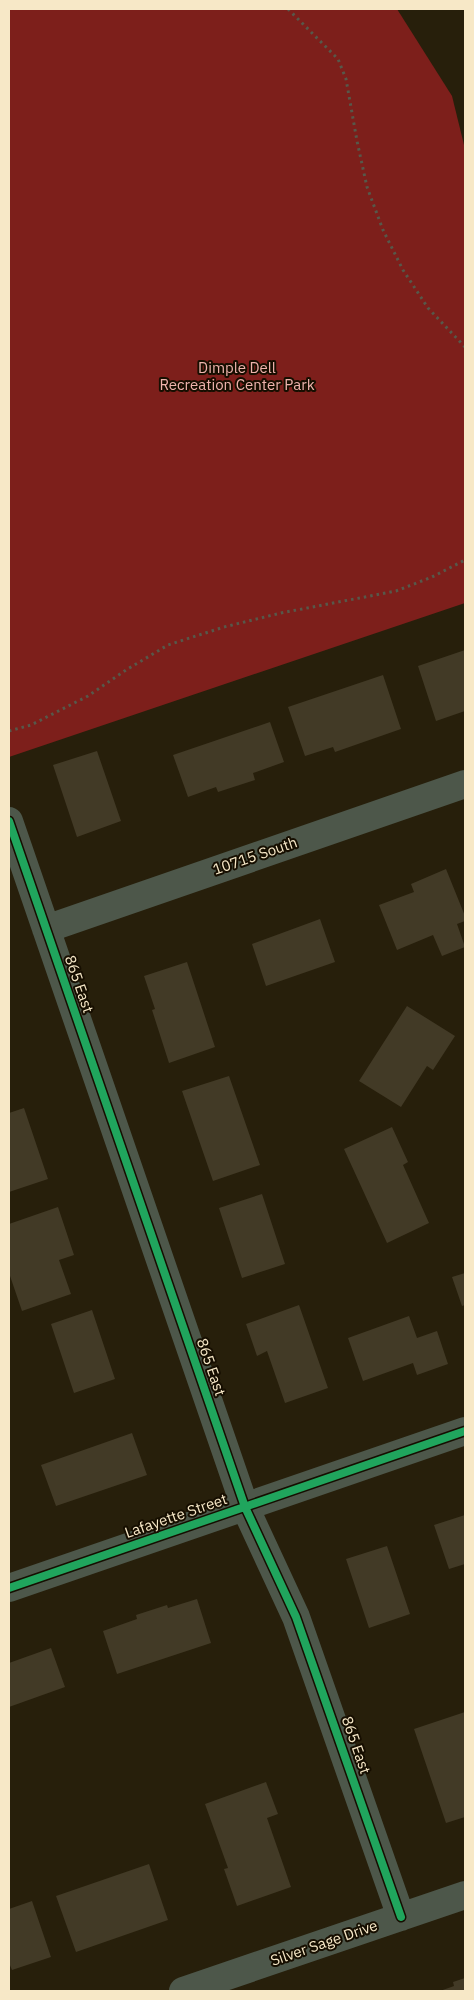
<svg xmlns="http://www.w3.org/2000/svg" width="474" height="2000" viewBox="0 0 474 2000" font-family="'IBM Plex Sans',sans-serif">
<rect width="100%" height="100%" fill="#271f0b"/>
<!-- green -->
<path fill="#7d1f1b" d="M9 9H397L452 96 465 149V603L9 757Z"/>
<!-- building -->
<path fill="#423a26" d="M465 650V711L436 721 418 666Z
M383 675 401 729 335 752 333 747 305 756 288 707Z
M270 722 284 762 253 773 255 780 218 792 216 787 188 797 173 755Z
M97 751 121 821 77 837 53 765Z
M446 869 465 916V921L457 924 465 947 442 956 433 935 397 950 379 905 414 892 411 884Z
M320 919 335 962 266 986 252 944Z
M187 962 215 1047 169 1063 152 1010 155 1009 144 976Z
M407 1006 455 1036 433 1070 427 1066 401 1107 359 1081Z
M229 1076 260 1165 213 1181 182 1091Z
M24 1108 48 1179 9 1192V1113Z
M392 1127 408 1162 403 1165 429 1223 387 1243 344 1149Z
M262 1194 285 1264 242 1278 219 1208Z
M58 1207 74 1255 59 1260 71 1294 22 1311 9 1273V1224Z
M465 1273V1305L462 1306 452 1277Z
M299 1305 328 1388 285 1403 267 1351 257 1356 246 1324Z
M92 1310 115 1379 74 1393 51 1324Z
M409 1316 417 1338 437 1331 448 1364 417 1375 413 1363 363 1381 348 1338Z
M132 1433 147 1475 56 1506 41 1465Z
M465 1515V1564L449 1569 434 1525Z
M387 1546 410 1614 369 1628 346 1559Z
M197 1599 211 1643 117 1674 103 1631 137 1619 136 1615 167 1605 168 1608Z
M51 1648 65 1687 9 1707V1663Z
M465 1712V1817L446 1823 414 1729Z
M266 1782 278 1814 267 1818 291 1887 237 1906 224 1869 228 1868 205 1804Z
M149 1864 168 1920 76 1952 56 1896Z
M32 1901 51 1957 12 1970 9 1963V1909Z
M465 1978V1991H440L454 1986 453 1982Z"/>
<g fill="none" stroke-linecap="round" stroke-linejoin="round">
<!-- path -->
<path stroke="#57584a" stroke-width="3" stroke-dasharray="2.5 4" stroke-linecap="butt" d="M288 9 338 59 346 79 357 141 367 187 383 230 403 270 428 308 465 347
M9 731 31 725 88 696 126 670 168 645 224 627 281 613 396 591 432 577 465 560"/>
<!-- street -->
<path stroke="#4d574a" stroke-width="28" d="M9 821 245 1507 296 1617 401 1917
M46 929 465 784
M9 1588 465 1431
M183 1991 465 1895"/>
<!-- cycleway casing -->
<g stroke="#160e00" stroke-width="11">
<path id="cycleway" d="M9 821 245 1507 296 1617 401 1917
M9 1588 465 1431"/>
</g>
<!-- cycleway -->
<use href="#cycleway" stroke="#20a55d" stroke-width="8"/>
</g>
<g text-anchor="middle" stroke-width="4" stroke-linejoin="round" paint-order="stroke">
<!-- park labels -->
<g font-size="15" fill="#eeb3ac" stroke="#160e00">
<text x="237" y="373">Dimple Dell<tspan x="237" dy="17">Recreation Center Park</tspan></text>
</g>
<!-- street labels -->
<g font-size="15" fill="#f7e8c7" stroke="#160e00">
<text transform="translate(255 856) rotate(-19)" y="5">10715 South</text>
<text transform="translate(79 984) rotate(71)" y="5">865 East</text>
<text transform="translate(211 1367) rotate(71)" y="5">865 East</text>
<text transform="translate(176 1516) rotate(-19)" y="5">Lafayette Street</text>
<text transform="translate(356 1745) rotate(71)" y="5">865 East</text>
<text transform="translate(324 1943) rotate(-19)" y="5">Silver Sage Drive</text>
</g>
</g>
<!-- border -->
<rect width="474" height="2000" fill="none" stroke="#f7e8c7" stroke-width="20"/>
</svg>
